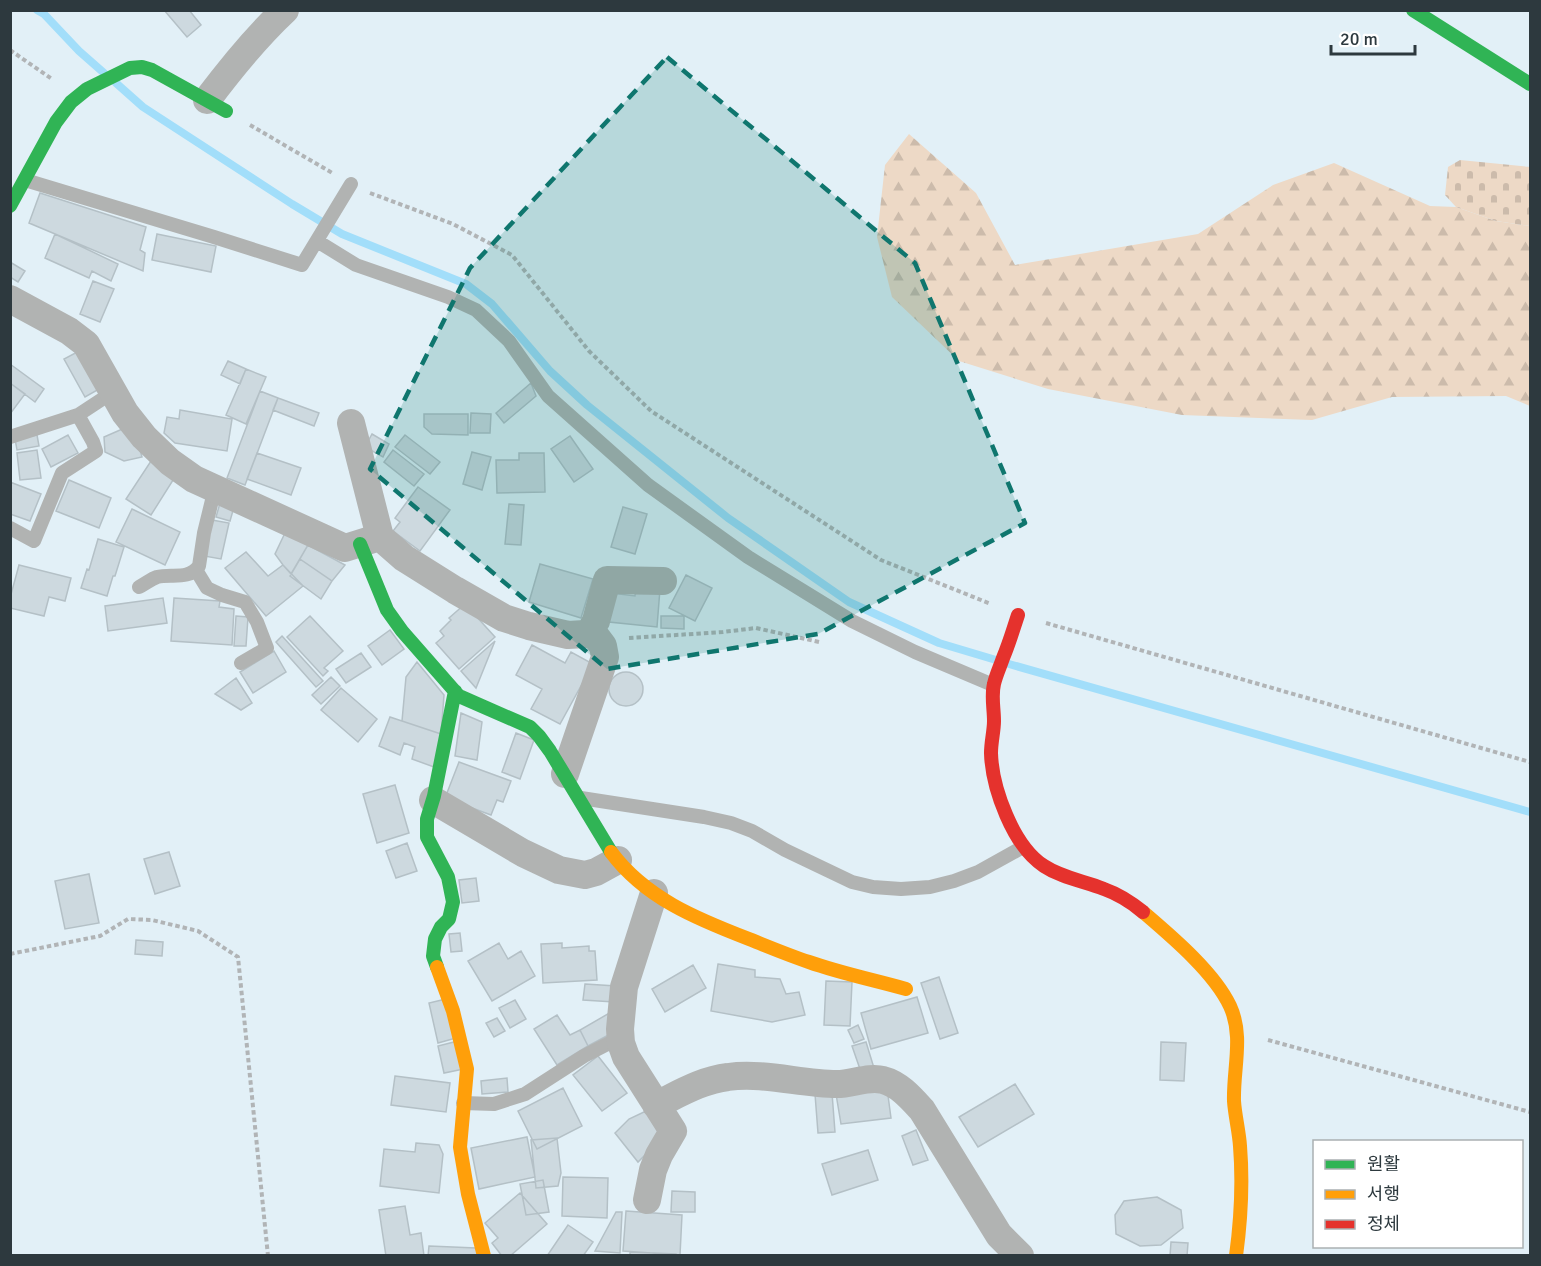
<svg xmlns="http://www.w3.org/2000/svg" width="1541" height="1266" viewBox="0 0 1541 1266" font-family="Signika,'Noto Sans KR',sans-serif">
<defs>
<pattern id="forest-firs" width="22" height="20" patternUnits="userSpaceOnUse" patternTransform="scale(1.5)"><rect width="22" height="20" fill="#edd9c6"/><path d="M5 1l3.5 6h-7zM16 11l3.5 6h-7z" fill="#ccbbab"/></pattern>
<pattern id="cemetery-stones" width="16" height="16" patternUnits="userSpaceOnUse" patternTransform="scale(1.5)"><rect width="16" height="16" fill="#edd9c6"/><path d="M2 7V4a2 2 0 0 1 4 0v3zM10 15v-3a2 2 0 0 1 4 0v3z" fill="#ccbbab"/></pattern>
</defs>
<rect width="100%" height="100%" fill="#e2f0f7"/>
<!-- forest -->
<path fill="url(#forest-firs)" d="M909 134 976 193 1015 265 1198 234 1273 185 1334 163 1430 206 1456 207 1496 221 1530 226V406L1506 396 1392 397 1312 420 1182 415 1048 389 959 361 892 297 877 237 885 165Z"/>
<!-- cemetery -->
<path fill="url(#cemetery-stones)" d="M1460 160 1530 167V226L1496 221 1456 207 1445 195 1448 167Z"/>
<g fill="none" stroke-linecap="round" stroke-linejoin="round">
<!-- stream -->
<path stroke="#a2defa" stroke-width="8" d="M37 10 44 14 79 51 104 73
M116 83 143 107 292 204 342 234 466 284 492 304 550 371 587 405 728 518 849 602 939 643 996 660
M1009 664 1530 812"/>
</g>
<!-- building -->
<path fill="#cdd9df" stroke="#b4c0c6" stroke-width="1.5" d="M164 10H189L201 25 187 37Z
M40 193 146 227 140 250 145 253 143 271 29 223Z
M55 234 118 264 111 281 92 271 89 278 45 258Z
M157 234 216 246 211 272 152 260Z
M10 262 25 271 18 282 10 277Z
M93 281 114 289 100 322 80 314Z
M81 350 101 388 85 397 64 359Z
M228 361 246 369 240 384 221 375Z
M10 364 44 389 35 402 10 383Z
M246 369 266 377 246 424 226 415Z
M10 383 25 394 10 414Z
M531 383 536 396 504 423 496 413Z
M260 391 278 398 245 485 227 478Z
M278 398 319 413 314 426 273 410Z
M180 410 232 419 227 451 175 443 164 433 167 417 179 419Z
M471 413 491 414 490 433H470Z
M424 414H468V435L432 434 424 427Z
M127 427 137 439 142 457 124 461 105 452 104 437Z
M372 434 389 444 383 457 365 447Z
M37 435 39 446 17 450 15 439Z
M68 435 78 453 51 467 42 449Z
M405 435 440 462 430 474 395 447Z
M570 436 593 469 574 482 551 449Z
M37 450 41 478 20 480 17 453Z
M393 450 424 474 414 486 384 462Z
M472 452 491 457 482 490 463 484Z
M257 453 301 468 291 495 247 479Z
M519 453H544L545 492 497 493 496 460H519Z
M151 461 175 477 151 515 126 499Z
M69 480 111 498 99 528 56 511Z
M10 482 41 494 30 521 10 514Z
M418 487 450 510 420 551 393 531 400 522 395 518Z
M220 503 234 507 230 521 216 517Z
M509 504 524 505 521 545 505 544Z
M623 507 647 514 635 554 611 547Z
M132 509 180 532 165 565 116 542Z
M212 520 229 523 221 559 204 556Z
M285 533 308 545 291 574 283 565 275 554Z
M98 539 124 547 115 576H113L107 596 81 588 87 569 89 570Z
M308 545 345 565 332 581 300 559Z
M246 552 268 576 283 565 303 586 266 616 225 568Z
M300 559 332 581 321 599 290 576Z
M540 564 593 579 581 618 529 602Z
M19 565 71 578 65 601 49 597 44 616 10 608V598Z
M686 575 712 588 695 621 669 608Z
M636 587 660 589 657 627 609 622 611 593 635 596Z
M163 598 167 623 108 631 105 606Z
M174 598 220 601 219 607 234 609 232 645 171 641Z
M465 604 495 637 459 669 436 643 444 636 440 631 451 620 449 618Z
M236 616 248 617 246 646H234Z
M310 616 343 651 324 668 328 671 323 676 287 637Z
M661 616H684V629L661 628Z
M390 630 404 649 382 665 368 646Z
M282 636 323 681 316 687 276 642Z
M495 641 476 688 461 671Z
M532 645 565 663 571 652 593 664 560 724 531 709 542 689 516 675Z
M274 651 286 672 253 693 240 672Z
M361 653 371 667 346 683 336 669Z
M417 662 444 695 441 734 402 721 406 677Z
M609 689a17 17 0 1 1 34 0a17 17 0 1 1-34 0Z
M331 677 340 686 321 704 312 695Z
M236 678 252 703 241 710 215 694Z
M341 688 377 719 358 742 321 710Z
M461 713 482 722 477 760 455 756Z
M390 717 441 734 434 767 412 759 415 747 404 743 400 755 379 746Z
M516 733 534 740 520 779 502 772Z
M459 762 511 781 503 802 497 800 491 815 445 798Z
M395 785 409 833 377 843 363 794Z
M407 843 417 871 396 878 386 851Z
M169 852 180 886 155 894 144 859Z
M89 874 99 923 65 929 55 881Z
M476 878 479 901 462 903 459 880Z
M460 933 462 951 451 952 449 934Z
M136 940 163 942 162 956 135 954Z
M499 943 508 959 521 951 535 976 492 1001 468 961Z
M562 943V948L589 946V951H595L597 980 543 983 541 944Z
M718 964 755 970V977L780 979 786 994 799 992 805 1015 772 1022 711 1011Z
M693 965 706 988 665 1012 652 989Z
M939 977 958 1033 940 1039 921 983Z
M826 981 852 982 850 1026 824 1025Z
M585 984 616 986 614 1002 583 1000Z
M917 997 928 1033 871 1049 861 1013Z
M446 999 456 1038 438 1043 429 1003Z
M515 1000 526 1019 510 1028 499 1008Z
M613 1011 616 1031 588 1046 580 1030Z
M557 1015 570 1035 580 1030 588 1046 557 1065 534 1029Z
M497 1018 505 1031 494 1037 486 1023Z
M858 1025 864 1039 854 1043 848 1030Z
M458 1041 464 1069 444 1073 438 1046Z
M866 1042 874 1068 861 1072 852 1046Z
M1161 1042 1186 1043 1184 1081 1160 1080Z
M598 1056 627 1093 602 1111 573 1075Z
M395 1076 450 1083 446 1112 391 1105Z
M507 1078 508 1092 482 1094 481 1081Z
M1015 1084 1034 1114 978 1147 959 1117Z
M563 1088 582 1126 537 1149 518 1111Z
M887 1088 891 1118 841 1124 836 1094Z
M832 1093 835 1132 818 1133 815 1094Z
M646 1111 662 1138 638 1162 615 1133 629 1119Z
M916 1130 928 1160 913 1165 902 1136Z
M527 1137 535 1177 479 1189 471 1148Z
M557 1138 561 1173 558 1186 536 1188 531 1140Z
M416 1143 439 1145 443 1154 439 1193 380 1186 384 1149 415 1152Z
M868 1150 878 1180 832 1195 822 1164Z
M563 1177 608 1178 607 1218 562 1216Z
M543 1180 549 1212 526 1215 520 1184Z
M672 1191 695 1192V1212H671Z
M520 1193 547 1224 510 1256H502L492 1243 498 1238 485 1223Z
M1157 1197 1181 1210 1183 1228 1161 1245 1140 1246 1116 1234 1115 1215 1124 1201Z
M405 1206 410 1235 421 1233 424 1256H386L379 1210Z
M626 1211 682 1215 680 1255 623 1251Z
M616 1212H622L620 1253 595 1251Z
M568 1225 593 1242 583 1256H547Z
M1171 1242 1188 1243 1187 1256H1170Z
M429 1246 476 1248 478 1256H428Z
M630 1252 676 1254V1256H630Z"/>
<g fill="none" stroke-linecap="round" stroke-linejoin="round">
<!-- path -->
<path stroke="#b1b4b6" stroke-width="4" stroke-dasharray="4.5 3" stroke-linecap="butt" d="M10 50 52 79
M250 125 334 174
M370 193 453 224 512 255 589 351 651 411 881 560 991 604
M1046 623 1530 762
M629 638 723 632 756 628 819 642
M10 954 100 936 128 919 152 920 198 931 238 957 268 1256
M1268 1040 1530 1112"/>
<!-- lane -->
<path stroke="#b1b3b2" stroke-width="14" d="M25 180 214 237 302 265 351 184
M317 241 356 265 448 297 476 310 509 341 548 396 648 485 748 557 852 621 915 652 993 685
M10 437 78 415 113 392
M10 528 34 541 62 473 96 451 93 442 78 415
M196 570 207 588 222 595 245 602 257 622 267 648 241 663
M139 587C145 584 151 579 157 577 171 573 188 581 199 566L204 533 215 488
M581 798 704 817 731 823 752 831 785 850 852 882 873 887 901 889 930 887 954 881 978 872 1023 847
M463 1103 494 1104 525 1094 584 1056 621 1037"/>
<!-- street -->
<path stroke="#b1b3b2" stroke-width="28" d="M207 100C231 68 255 38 285 10
M10 299 69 331 86 344 125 413 144 437 170 462 194 479 345 548 380 537 351 423
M380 537 404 558 455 590 504 618 529 626 568 635 585 634 591 630 596 621 607 580 663 581
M565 774 605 657 603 646 591 630
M433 800 523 853 559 870 585 875 596 872 618 860
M656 1105C679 1094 702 1080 728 1077 764 1072 801 1084 837 1084 852 1084 869 1076 883 1080 899 1084 911 1098 922 1110L999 1235 1020 1256
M647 1200 653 1170 659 1155 673 1131 626 1057 621 1043 620 1029 624 987 654 893"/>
<!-- fast -->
<path stroke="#30b455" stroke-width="14" d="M1413 10 1530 84
M10 206 56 122 71 102 87 89 130 68 142 67 152 70 226 111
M360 544 387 610 402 631 459 696 530 727 539 736 550 751 611 852
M437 967 433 956 435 939 441 927 449 919 453 902 448 877 427 837V819L434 796 455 691"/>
<!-- slow -->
<path stroke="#ff9f0a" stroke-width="14" d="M611 852C645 898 697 919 749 939 769 947 788 955 809 962 840 973 874 980 906 989
M1143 912C1171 936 1214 972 1230 1006 1244 1036 1233 1069 1234 1101 1235 1116 1239 1131 1240 1146 1243 1183 1241 1219 1236 1256
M437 967 453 1011 467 1069 460 1147 468 1194 484 1256"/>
<!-- jam -->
<path stroke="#e5322d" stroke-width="14" d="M1018 615C1013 630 1009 644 1003 658 1000 667 996 675 994 684 991 696 994 708 994 721 994 731 991 742 991 753 992 788 1013 846 1044 866 1062 878 1084 881 1104 889 1118 894 1131 902 1143 912"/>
</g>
<!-- marked area -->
<path fill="#0f766e" fill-opacity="0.2" stroke="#0f766e" stroke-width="4.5" stroke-dasharray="12 8" stroke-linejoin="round" d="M667 57 915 263 1025 523 818 634 607 669 370 469 470 268Z"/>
<!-- border -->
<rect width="1541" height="1266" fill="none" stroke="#2d393e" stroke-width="24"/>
<!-- legend -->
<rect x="1313" y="1140" width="210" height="108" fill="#ffffff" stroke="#abb0b2" stroke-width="1.5"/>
<rect x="1325" y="1160" width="30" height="9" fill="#30b455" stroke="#abb0b2" stroke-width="1.5"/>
<text x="1367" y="1170" font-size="18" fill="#2d393e">원활</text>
<rect x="1325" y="1190" width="30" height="9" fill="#ff9f0a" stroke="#abb0b2" stroke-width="1.5"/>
<text x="1367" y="1200" font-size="18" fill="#2d393e">서행</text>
<rect x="1325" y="1220" width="30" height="9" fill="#e5322d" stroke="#abb0b2" stroke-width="1.5"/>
<text x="1367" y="1230" font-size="18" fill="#2d393e">정체</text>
<!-- scale -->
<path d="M1331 45v9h84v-9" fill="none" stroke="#2d393e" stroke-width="3"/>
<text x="1340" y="45" font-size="18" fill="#2d393e" stroke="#ffffff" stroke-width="4.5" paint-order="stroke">20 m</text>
</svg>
